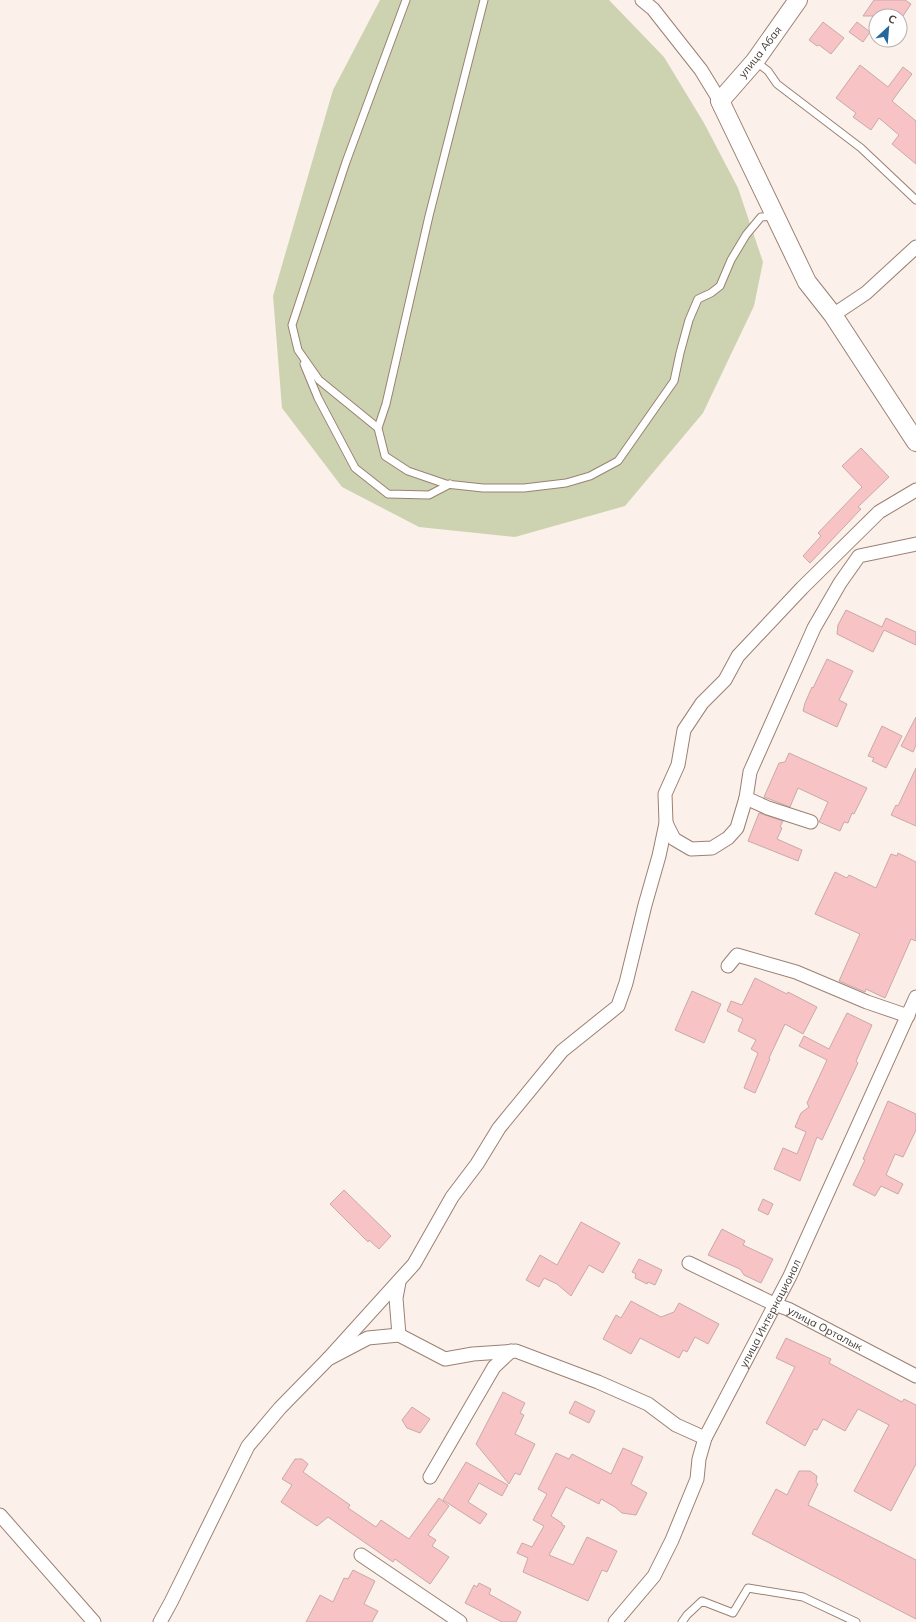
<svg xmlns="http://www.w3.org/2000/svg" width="916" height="1622" viewBox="0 0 916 1622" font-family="Mulish,sans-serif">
<rect width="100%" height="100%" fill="#fcf0ea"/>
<!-- green -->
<path fill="#cdd3b0" d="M380 0H609L664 57 704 123 738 188 763 262 754 306 703 413 625 506 515 537 419 527 342 487 282 408 273 296 333 90Z"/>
<!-- building -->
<path fill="#f8c3c4" stroke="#c9a9a9" d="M874 0H905L911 4 903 16H863Z
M823 22 844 38 831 54 819 45 817 46 809 40Z
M857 22 870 32 863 42 849 32Z
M860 65 888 87 903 67 912 74 892 101 916 121V164L892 144 899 135 879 118 871 130 853 117 856 113 836 98Z
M861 448 889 477 858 507 861 509 810 563 803 556 821 536 818 533 862 487 842 466Z
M846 610 882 627 886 618 916 632V645L884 630 873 652 837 634 838 625Z
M827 659 853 671 839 700 847 704 837 727 803 711 805 703 812 687 813 688Z
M916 717V745L913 752 901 746Z
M882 726 902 736 886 768 872 761 874 758 868 756Z
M789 753 867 788 854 814 852 813 848 823 844 822 840 831 819 822 828 802 798 788 790 807 764 797 779 763 785 762Z
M916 768V826L891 815 896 805 898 806Z
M759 813 783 821 780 827 782 828 777 839 802 850 798 861 748 841Z
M898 853 916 862V941L911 939 885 998 866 989 865 992 839 981 860 934 815 914 835 872 847 878 849 875 876 888 891 854 897 856Z
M755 978 787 994 788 992 817 1007 803 1034 785 1024 769 1058 770 1059 755 1093 744 1088 758 1053 751 1049 756 1040 738 1031 743 1019 727 1011 731 1001 742 1005Z
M692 991 721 1004 704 1043 675 1030Z
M847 1013 872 1025 856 1061 858 1063 822 1140 817 1137 800 1181 774 1169 783 1148 797 1154 806 1132 795 1127 801 1113 809 1107 807 1103 827 1060 799 1046 804 1036 829 1049Z
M888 1101 916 1114V1130L904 1155 903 1157 895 1154 886 1175 903 1184 898 1194 881 1186 875 1196 853 1185 865 1160 863 1159Z
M344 1190 391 1236 379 1249 369 1240 368 1242 330 1204Z
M763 1199 773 1204 768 1215 758 1210Z
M581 1222 620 1243 603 1273 589 1265 571 1296 557 1284 544 1278 539 1287 526 1280 540 1255 557 1265Z
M722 1229 745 1241 743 1245 773 1259 761 1283 744 1275 740 1269 708 1255Z
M639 1259 662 1270 655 1285 648 1282 647 1284 635 1278 636 1274 632 1272Z
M631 1301 661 1317 674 1312 679 1303 719 1324 708 1344 695 1337 687 1352 683 1350 679 1358 640 1338 631 1354 603 1339 616 1315 621 1318Z
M786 1338 831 1359 829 1363 902 1402 904 1399 916 1405V1464L891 1511 854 1491 889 1425 858 1409 845 1431 823 1419 817 1430 814 1429 805 1446 766 1423 795 1367 776 1358Z
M503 1392 525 1403 520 1413 524 1415 515 1434 535 1444 520 1475 515 1473 509 1484 476 1444Z
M575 1401 595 1411 589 1423 569 1413Z
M412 1407 430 1419 420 1433 407 1428 402 1420Z
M623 1448 643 1457 631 1484 647 1493 636 1515 622 1513 615 1507 601 1499 599 1504 566 1487 551 1516 562 1523V1525L565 1526 549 1555 573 1565 587 1537 617 1551 607 1572 602 1570 588 1601 523 1572 528 1558 517 1553 522 1543 532 1547 544 1526 533 1520 547 1494 538 1489 556 1453 569 1459 572 1454 611 1474Z
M295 1459H302L308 1464 303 1472 350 1505 348 1508 357 1514 376 1527 381 1520 409 1539 439 1498 449 1506 428 1535 436 1540 432 1546 449 1557 430 1584 395 1559 393 1562 328 1517 317 1526 281 1502 292 1485 282 1479Z
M466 1462 508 1485 502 1496 479 1483 468 1502 487 1514 480 1524 443 1500Z
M799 1471H810L817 1476 816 1482 818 1484 808 1505 916 1560V1619L752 1534 776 1489 787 1495Z
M353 1570 375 1581 364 1604 378 1611 372 1622H306L320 1595 333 1602 344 1578 348 1579Z
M479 1583 491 1589 489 1594 521 1612 516 1622H502L465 1603 474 1585 477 1587Z"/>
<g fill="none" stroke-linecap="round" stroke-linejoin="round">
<!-- lane casing -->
<g stroke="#9b8173" stroke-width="9">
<path id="lane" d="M484 0 429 216 386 404 378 428 385 456 408 471 446 484 483 488H524L566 483 590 476 618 461 674 381 680 353 689 320 698 299 711 293 720 286 731 260 746 235 761 217 775 216
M755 61 768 71 777 84 861 148 916 200
M304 364 318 398 355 468 388 494 429 495 450 484
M378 428 319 380 298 350 292 325 346 162 406 0
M682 1622 687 1615 702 1601 733 1613 748 1588 803 1597 856 1622"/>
</g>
<!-- street casing -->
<g stroke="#9b8173" stroke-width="15">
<g id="street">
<path d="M642 0 653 9 701 70 720 101"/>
<path d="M833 315 866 293 916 247"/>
<path d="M811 822 768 808 746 798 750 772 814 628 840 583 859 556 916 544"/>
<path d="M666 823 674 839 691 849 712 848 728 838 737 828 746 798"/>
<path d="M728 966 737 955 796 972 867 1002 908 1016"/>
<path id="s1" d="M689 1263 774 1304 788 1309 916 1376"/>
<path d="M399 1335 396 1298 399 1282"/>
<path d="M328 1359 414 1264 452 1197 477 1164 499 1128 562 1051 618 1006 626 983 645 905 659 856 666 823 665 794 678 765 684 730 702 703 725 680 738 656 802 588 879 512 916 490"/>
<path d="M430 1477 494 1367 511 1351"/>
<path d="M0 1515 94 1622"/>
<path d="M361 1555 460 1622"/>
<path d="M160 1622 171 1602 248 1446 280 1408 328 1359 368 1338 399 1335 445 1359 473 1354 516 1351 598 1382 648 1404 676 1425 705 1438"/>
<path id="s2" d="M615 1622 654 1576 672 1540 697 1479 699 1459 705 1438 790 1276 916 997"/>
</g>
</g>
<!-- secondary casing -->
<g stroke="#9b8173" stroke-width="20">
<path id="secondary" d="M798 0 755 61 720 101 807 282 833 315 916 442"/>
</g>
<!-- lane -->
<use href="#lane" stroke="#fff" stroke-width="7"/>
<!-- street -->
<use href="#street" stroke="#fff" stroke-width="13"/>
<!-- secondary -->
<use href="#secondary" stroke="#fff" stroke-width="18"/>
</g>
<g text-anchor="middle" stroke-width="4" stroke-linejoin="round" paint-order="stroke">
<!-- street labels -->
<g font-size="11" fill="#453a34" stroke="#fff">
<text transform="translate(760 52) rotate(-52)" y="4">улица Абая</text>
<text dy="4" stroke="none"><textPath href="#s2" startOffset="349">улица Интернационал</textPath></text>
<text dy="4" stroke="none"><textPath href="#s1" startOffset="151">улица Орталык</textPath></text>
</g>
</g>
<!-- north arrow -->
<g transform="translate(888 28) rotate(26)"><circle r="19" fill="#ffffff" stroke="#b5b0ae"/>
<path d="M0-3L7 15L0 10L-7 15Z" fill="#25689d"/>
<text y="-6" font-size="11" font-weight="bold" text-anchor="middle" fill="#453a34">С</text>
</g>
</svg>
